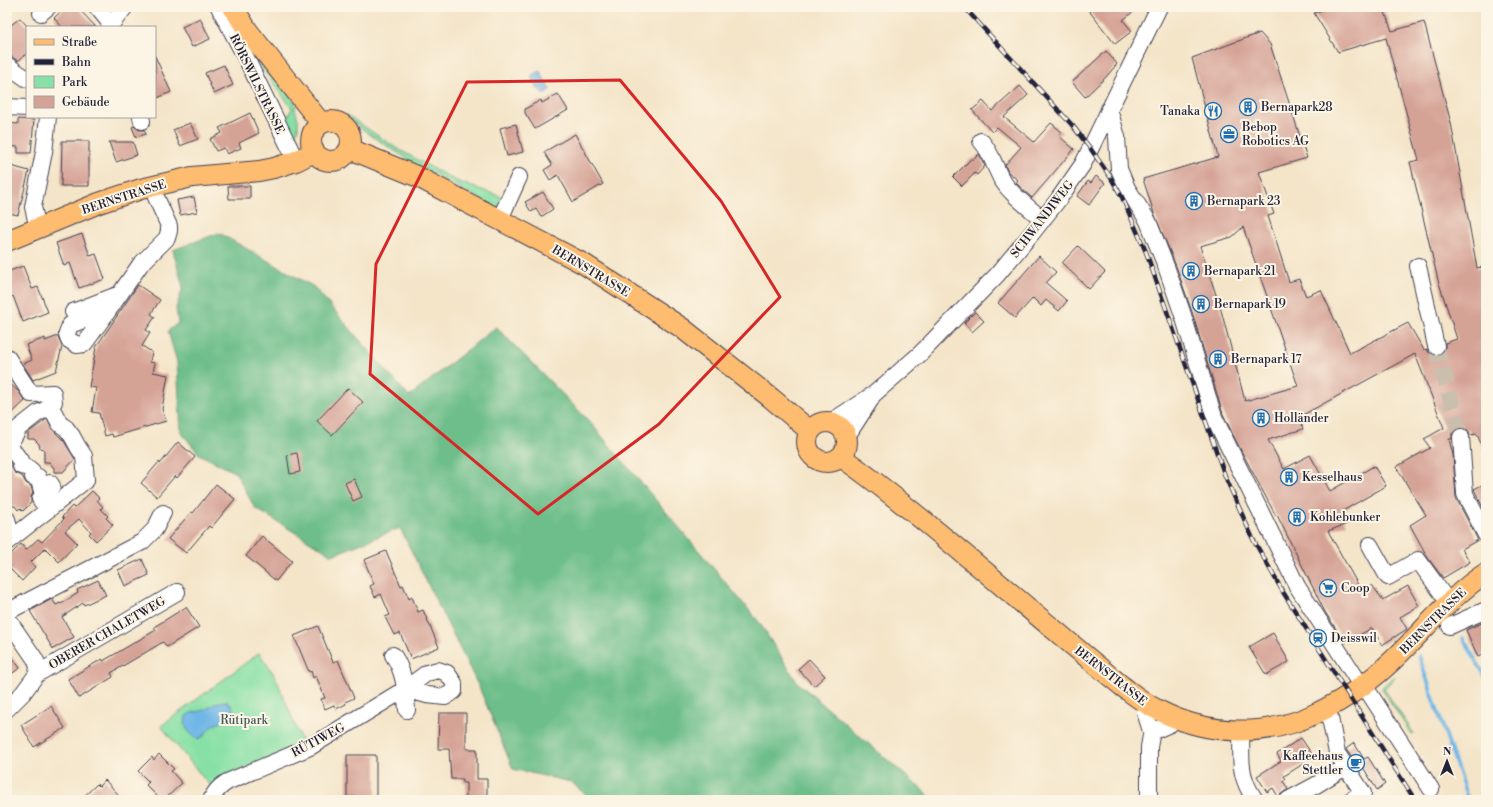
<svg xmlns="http://www.w3.org/2000/svg" width="1493" height="807" viewBox="0 0 1493 807" font-family="'Libre Bodoni',serif">
<rect width="100%" height="100%" fill="#fcf5e5"/>
<filter id="ink" filterUnits="userSpaceOnUse"><feTurbulence type="fractalNoise" baseFrequency=".025" numOctaves="2"/><feDisplacementMap in="SourceGraphic" scale="8" xChannelSelector="R" yChannelSelector="G"/><feConvolveMatrix kernelMatrix="1 2 1 2 8 2 1 2 1" color-interpolation-filters="sRGB"/></filter>
<filter id="wash" filterUnits="userSpaceOnUse"><feTurbulence type="fractalNoise" baseFrequency=".012" numOctaves="4" result="noise"/><feDisplacementMap in="SourceGraphic" scale="16" xChannelSelector="R" yChannelSelector="G"/><feGaussianBlur stdDeviation="0.9" result="paint"/><feColorMatrix in="noise" values="0 0 0 0 0 0 0 0 0 0 0 0 0 0 0 0 0 1.4 0 .05"/><feComposite in="paint" operator="in"/></filter>
<g filter="url(#wash)">
<rect width="100%" height="100%" fill="#f4e5c9"/>
<!-- green -->
<path fill="#87e0a5" stroke="#548170" d="M233 20 296 104 295 109 298 120V131L296 133 285 131 282 129 292 108 247 49Z
M347 115 396 148 456 181 505 198 499 209C446 181 393 154 345 116Z
M259 653 275 676 303 744 226 776 210 786 161 726Z
M1395 676 1396 677 1384 689 1414 734 1412 735 1382 689 1383 686Z"/>
<!-- forest -->
<path fill="#6dbe8a" stroke="#487062" d="M219 233 314 287 409 397 496 327 588 420 759 622 797 682 934 800H592L571 782 513 769 479 687 400 528 332 555 255 508 236 473 199 454 181 432 177 362 168 331 178 323 176 308 183 287 173 250Z"/>
<!-- water -->
<path fill="#6fb7e7" stroke="#486c91" d="M540 71 550 90 543 94 540 89H538L531 76Z
M226 701 232 706 234 712 232 718C218 725 213 721 204 736L198 739C187 731 184 729 186 716 191 712 195 712 201 711 212 708 213 702 226 701Z"/>
<g fill="none" stroke-linecap="round" stroke-linejoin="round">
<!-- stream -->
<path stroke="#6fb7e7" stroke-width="3.5" d="M1463 638 1486 678
M1419 656 1468 800"/>
</g>
<g id="blocks">
<!-- building -->
<path fill="#d5a396" fill-rule="evenodd" d="M66 7H77L96 27H62L54 18Z
M1086 7H1139L1123 20 1132 31 1115 44Z
M1330 7H1383L1392 31 1424 22 1451 123 1477 268 1482 267 1486 281V456L1477 434 1470 435 1469 431 1465 428H1460L1455 429 1452 433V439H1449L1453 455 1456 498 1478 540 1462 549 1470 562 1443 578 1428 558 1410 525 1426 515 1396 467 1430 448 1424 439 1444 428 1415 354 1299 417 1303 429 1268 440 1284 469 1310 455 1330 491 1374 466 1386 486 1341 512 1347 524 1328 531 1362 592 1372 585 1383 600 1408 586 1419 606 1400 617 1407 629 1382 645 1372 628 1345 643 1325 612 1277 515 1276 516 1236 441 1223 414 1192 312 1176 266 1154 213 1143 179 1218 157 1192 58 1260 33 1270 44 1307 158 1259 172 1274 214 1268 216 1289 282 1299 279 1306 296 1321 290 1350 353 1408 323 1424 350 1427 349 1429 353 1434 355H1438L1442 353 1445 348V343L1457 339 1438 280 1410 162 1419 160 1386 38 1338 52 1314 13ZM1243 227 1298 386 1245 401 1221 310 1200 246 1232 237Z
M20 18 27 26V53L18 61 8 54 11 52 7 47V28Z
M200 18 210 39 192 47 182 27Z
M1106 51 1117 64 1106 77 1085 97 1072 82Z
M155 56 171 92 155 99Z
M224 65 233 85 214 94 205 73Z
M1020 86 1028 95 1004 117 1034 142 1051 123 1062 132 1059 136 1074 149 1032 198 1016 183 1018 180 1008 172 1005 165 1021 147 997 127 992 132 972 110 983 101 992 111Z
M558 94 568 110 535 129 525 113V109L541 100 542 103Z
M250 113 259 133 239 143 241 148 227 154 224 148 216 151 210 139 222 133 219 128Z
M18 119 34 120 31 153H18V147L7 146V123L18 124Z
M190 123 198 139 180 146 173 130Z
M516 124 523 152 507 156 500 128Z
M134 126 139 130H144L146 134 136 137 132 127Z
M575 134 603 184 573 202 558 175 550 180 544 170 552 165 544 152Z
M62 141H89V186H61Z
M109 142H133L137 155 116 162Z
M979 154 985 166 977 175 975 173 962 186 953 177 972 158 973 160Z
M11 166 29 171 18 215 8 213 12 197 7 195V176H8Z
M1096 176 1105 183 1089 205 1077 196 1088 181 1091 183Z
M228 186H250V199H229Z
M543 192 553 209 541 217 536 209 531 212 525 202Z
M194 197 197 212 180 215 177 200Z
M82 234 90 256 96 254 105 279 79 288 70 263 64 266 56 243Z
M1078 246 1105 272 1089 289 1062 263Z
M1039 256 1056 272 1046 283 1067 301 1059 311 1046 300 1041 306 1033 298 1015 318 998 303Z
M23 266 32 289 38 287 48 312 23 322 13 296 7 299V272Z
M138 285 160 300 151 314 155 317 146 330 150 333 142 346 152 352 150 362 155 363 153 372 168 375 162 409 166 421 113 437 112 434 105 436 99 413 92 412 96 388 89 387 96 347Z
M975 312 984 321 972 332 964 323Z
M58 336 62 347 56 371 33 380 23 364 32 360 26 345 45 338V341Z
M7 381 19 392 25 401 7 418Z
M348 388 363 402 332 435 317 421Z
M47 419 52 429 64 441 75 459 63 472H54V468L49 462H44V449L40 448 39 444 34 439H28V433Z
M178 442 195 457 177 478 175 476 157 497 141 483 159 462 160 464Z
M297 453 300 472 290 474 287 455Z
M7 460 11 464 14 472 22 476 26 483 31 486 33 493 31 497V503L23 511 20 508 18 510 15 506H10V498L7 495Z
M354 479 362 497 353 501 345 483Z
M1486 483V514L1474 489Z
M216 484 235 499 211 528 209 526 186 553 168 539 191 512 193 513Z
M92 491 99 498 97 500 103 507 101 509 108 516 106 518 113 525 96 541 89 534 91 532 79 519 65 531 77 543 59 562 45 548 31 562 35 567 22 581 9 568 11 566 7 562V558L21 544 26 550 38 539 42 542 64 519 62 517 72 506 74 508Z
M262 536 292 561 276 581 246 556Z
M386 551 401 586 403 585 409 599 412 597 418 612 423 610 439 647 411 659 400 633 394 635 385 617 390 615 381 594 375 597 370 586 374 584 364 560Z
M142 559 149 575 125 586 118 570Z
M98 580 106 595 84 605 83 603 62 617 74 637 53 649 30 611 52 599 56 605 60 603 61 604 78 593 77 590Z
M186 607 199 627 167 647 163 642 111 673 113 677 79 698 68 679 102 659 103 661 156 630 154 627Z
M1486 621V653L1478 657 1466 630Z
M318 626 333 662 338 660 354 698 345 702 346 704 336 709 334 705 325 709 321 699 325 698 316 676 313 678 311 671 309 672 294 636Z
M1273 633 1289 662 1266 675 1249 647Z
M7 650 20 668 7 677Z
M809 659 825 676 814 686 798 669Z
M51 706 65 728 34 747 21 725Z
M439 713H466V749H477V779H487V800H466V783H463V779H451L449 749H438Z
M1301 738 1314 757 1284 776 1286 779 1283 781 1288 789 1280 795 1279 798 1273 788 1267 792 1257 776 1281 761 1277 754Z
M1354 743 1364 759 1368 757 1385 784 1377 790 1361 764 1357 766 1346 749Z
M159 754 174 769 171 771 182 783 164 800H161L146 785 149 782 138 771 152 757 154 760Z
M347 755H376V797H347Z
M105 780 118 794 113 800H80L97 784 99 786Z"/>
</g>
</g>
<g filter="url(#ink)">
<use href="#blocks" fill-opacity="0" stroke="#423f50" stroke-width="1"/>
<g fill="none" stroke-linecap="round" stroke-linejoin="round">
<!-- minor-tunnel -->
<path stroke="#cabead" stroke-width="16" stroke-dasharray="16 8" stroke-linecap="butt" d="M1436 346 1461 437"/>
<!-- minor casing -->
<g stroke="#423f50" stroke-width="18">
<path id="minor" d="M97 7 111 24
M219 7 246 58 296 161
M41 13 48 7
M109 27 125 7
M7 65 27 79
M7 107 27 108
M1109 109 1117 137 1119 169 1127 188 1148 221 1167 269 1183 315 1214 417 1297 586 1362 687
M141 117 142 121
M981 141C992 153 994 166 1002 180 1012 196 1029 207 1043 220
M500 219 519 177
M38 229 33 207 44 152 48 117
M1418 266 1436 346
M108 311 84 344 77 345 69 340 67 334 70 325 108 311 140 265 167 238 169 231V226L151 186
M73 312 120 294
M7 357 31 394 53 393 54 402 51 407 38 413 19 428 9 445
M831 422 874 394 920 354 997 275 1032 233 1058 200 1083 164 1159 7
M847 436 871 399
M1461 437 1465 494 1486 535
M7 443 20 460 21 466 27 467 32 471 33 477H38L42 491 50 483 52 486 40 499 48 510
M7 519 9 528 7 530
M7 542 86 480 84 456 78 447 72 436 66 428 60 424 51 407
M1370 545 1388 577 1418 560 1449 603
M7 612 142 542 155 529 163 513
M7 618 35 659 38 666 37 674
M1450 626 1486 610
M393 655C405 673 405 689 407 710
M1364 685 1431 789
M1147 704 1145 712 1152 734
M1328 708 1337 753 1363 793 1351 800
M7 709 23 693 37 674 177 592
M1241 731C1242 748 1239 767 1246 783 1248 789 1252 795 1255 800
M211 800C214 792 219 787 227 782L310 747 405 689 427 673 438 670 447 673 454 683V691L445 697 427 695 405 689
M1149 800V747L1151 736 1154 731 1170 724 1174 717
M1288 800 1316 785 1345 767"/>
</g>
<!-- major casing -->
<g stroke="#423f50" stroke-width="22">
<path id="major" d="M233 7 248 31 321 123
M311 141a20 20 0 1 1 40 0a20 20 0 1 1-40 0Z
M350 149 416 176 584 264 682 328 771 398 810 431
M7 241 99 203 141 189 192 177 259 171 274 168 296 161 314 152
M807 442a20 20 0 1 1 40 0a20 20 0 1 1-40 0Z
M841 457C863 472 883 488 904 505 956 546 1006 590 1057 632 1078 650 1100 668 1122 686 1133 694 1145 704 1158 710 1208 736 1268 738 1319 712 1346 699 1371 681 1393 660 1424 631 1450 596 1486 573"/>
</g>
<!-- minor -->
<use href="#minor" stroke="#fff" stroke-width="16"/>
<!-- major -->
<use href="#major" stroke="#febc70" stroke-width="20"/>
<!-- rail casing -->
<g stroke="#22223b" stroke-width="4.5">
<path id="rail" d="M964 7 1072 125 1090 148 1111 178 1122 197 1146 252 1225 476 1253 539 1283 592 1415 800"/>
</g>
<!-- rail -->
<use href="#rail" stroke="#fcf5e5" stroke-width="3" stroke-dasharray="9" stroke-linecap="butt"/>
</g>
</g>
<!-- marked area -->
<path fill="none" stroke="#d62828" stroke-width="3" stroke-linejoin="round" d="M620 80 721 201 780 297 659 424 538 514 370 374 376 264 467 82Z"/>
<!-- icons -->
<defs>
<g id="building-ring" transform="scale(0.9)"><circle r="9.5" fill="#fcf5e5" stroke="#1f6fb2" stroke-width="1.5"/><path d="M-4-6H4V6H1V3H-1V6H-4ZM-2.5-4.3h1.7v1.8h-1.7ZM.8-4.3h1.7v1.8H.8ZM-2.5-1h1.7V.8h-1.7ZM.8-1h1.7V.8H.8Z" fill="#1f6fb2"/></g>
<g id="restaurant-ring" transform="scale(0.9)"><circle r="9.5" fill="#fcf5e5" stroke="#1f6fb2" stroke-width="1.5"/><path d="M-5-6h1v4h1v-4h1v4h1v-4h1v5L-1.5 .5V6h-2V.5L-5-1ZM5-6V6H3V1.5H1.5Q1.5-4 5-6Z" fill="#1f6fb2"/></g>
<g id="office-ring" transform="scale(0.9)"><circle r="9.5" fill="#fcf5e5" stroke="#1f6fb2" stroke-width="1.5"/><path d="M-6-3h4V-5.5h4V-3h4V5H-6ZM-1-4.5V-3h2v-1.5ZM-6 0V1H6V0Z" fill="#1f6fb2"/></g>
<g id="supermarket-ring" transform="scale(0.9)"><circle r="9.5" fill="#fcf5e5" stroke="#1f6fb2" stroke-width="1.5"/><path d="M-6-5.5h2.5l.6 2H6L4.5 2H-2.5L-4.4-4H-6ZM-1.5 3.2a1.3 1.3 0 1 0 .1 0ZM3 3.2a1.3 1.3 0 1 0 .1 0Z" fill="#1f6fb2"/></g>
<g id="station-ring" transform="scale(0.9)"><circle r="9.5" fill="#fcf5e5" stroke="#1f6fb2" stroke-width="1.5"/><path d="M-3-6H3Q5-6 5-4V2Q5 4 3 4L4.5 6H3L1.5 4h-3L-3 6H-4.5L-3 4Q-5 4-5 2V-4Q-5-6-3-6ZM-3.5-4v3h7v-3ZM-3.5 1v1.5H-2V1ZM2 1v1.5H3.5V1Z" fill="#1f6fb2"/></g>
<g id="cafe-ring" transform="scale(0.9)"><circle r="9.5" fill="#fcf5e5" stroke="#1f6fb2" stroke-width="1.5"/><path d="M-5.5-4.5H6V0H3Q3 3.5 0 3.5H-2.5Q-5.5 3.5-5.5 0ZM3-3.2v2h1.7v-2ZM-6 4.5H4V6H-6Z" fill="#1f6fb2"/></g>
</defs>
<g fill-rule="evenodd">
<use href="#building-ring" x="1248" y="107"/>
<use href="#restaurant-ring" x="1213" y="111"/>
<use href="#office-ring" x="1229" y="134"/>
<use href="#building-ring" x="1194" y="201"/>
<use href="#building-ring" x="1191" y="271"/>
<use href="#building-ring" x="1201" y="304"/>
<use href="#building-ring" x="1218" y="359"/>
<use href="#building-ring" x="1261" y="418"/>
<use href="#building-ring" x="1289" y="477"/>
<use href="#building-ring" x="1297" y="517"/>
<use href="#supermarket-ring" x="1328" y="588"/>
<use href="#station-ring" x="1318" y="638"/>
<use href="#cafe-ring" x="1356" y="763"/>
</g>
<g text-anchor="middle" stroke-width="4" stroke-linejoin="round" paint-order="stroke">
<!-- street labels -->
<g font-size="12" fill="#22223b" stroke="#fcf5e5">
<text transform="translate(257 84) rotate(64)" y="4">RÖRSWILSTRASSE</text>
<text transform="translate(124 197) rotate(-18)" y="4">BERNSTRASSE</text>
<text transform="translate(1042 219) rotate(-52)" y="4">SCHWANDIWEG</text>
<text transform="translate(591 271) rotate(31)" y="4">BERNSTRASSE</text>
<text transform="translate(1433 621) rotate(-45)" y="4">BERNSTRASSE</text>
<text transform="translate(107 633) rotate(-30)" y="4">OBERER CHALETWEG</text>
<text transform="translate(1111 676) rotate(38)" y="4">BERNSTRASSE</text>
<text transform="translate(318 740) rotate(-28)" y="4">RÜTIWEG</text>
</g>
<!-- poi labels -->
<g font-size="12" fill="#22223b" stroke="#fcf5e5" text-anchor="start">
<text x="1261" y="111">Bernapark28</text>
<text x="1200" y="115" text-anchor="end">Tanaka</text>
<text x="1242" y="131">Bebop<tspan x="1242" dy="14">Robotics AG</tspan></text>
<text x="1207" y="205">Bernapark 23</text>
<text x="1204" y="275">Bernapark 21</text>
<text x="1214" y="308">Bernapark 19</text>
<text x="1231" y="363">Bernapark 17</text>
<text x="1274" y="422">Holländer</text>
<text x="1302" y="481">Kesselhaus</text>
<text x="1310" y="521">Kohlebunker</text>
<text x="1341" y="592">Coop</text>
<text x="1331" y="642">Deisswil</text>
<text x="1343" y="760" text-anchor="end">Kaffeehaus<tspan x="1343" dy="14">Stettler</tspan></text>
</g>
<!-- park labels -->
<g font-size="12" fill="#405b5b" stroke="#fcf5e5">
<text x="244" y="724">Rütipark</text>
</g>
</g>
<!-- margin -->
<rect width="1493" height="807" fill="none" stroke="#fcf5e5" stroke-width="24"/>
<!-- legend -->
<rect x="26" y="26" width="130" height="92" fill="#fcf5e5" stroke="#a5a1a1"/>
<rect x="34" y="39" width="20" height="6" fill="#febc70" stroke="#a5a1a1"/>
<text x="62" y="46" font-size="12" fill="#22223b">Straße</text>
<rect x="34" y="59" width="20" height="6" fill="#22223b" stroke="#a5a1a1"/>
<text x="62" y="66" font-size="12" fill="#22223b">Bahn</text>
<rect x="34" y="76" width="20" height="12" fill="#87e0a5" stroke="#a5a1a1"/>
<text x="62" y="86" font-size="12" fill="#22223b">Park</text>
<rect x="34" y="96" width="20" height="12" fill="#d5a396" stroke="#a5a1a1"/>
<text x="62" y="106" font-size="12" fill="#22223b">Gebäude</text>
<!-- north arrow -->
<g transform="translate(1447 761)" stroke="#fcf5e5" stroke-width="3" paint-order="stroke">
<path d="M0-3L7 15L0 10L-7 15Z" fill="#22223b"/>
<text y="-6" font-size="11" font-weight="bold" text-anchor="middle" fill="#22223b">N</text>
</g>
</svg>
